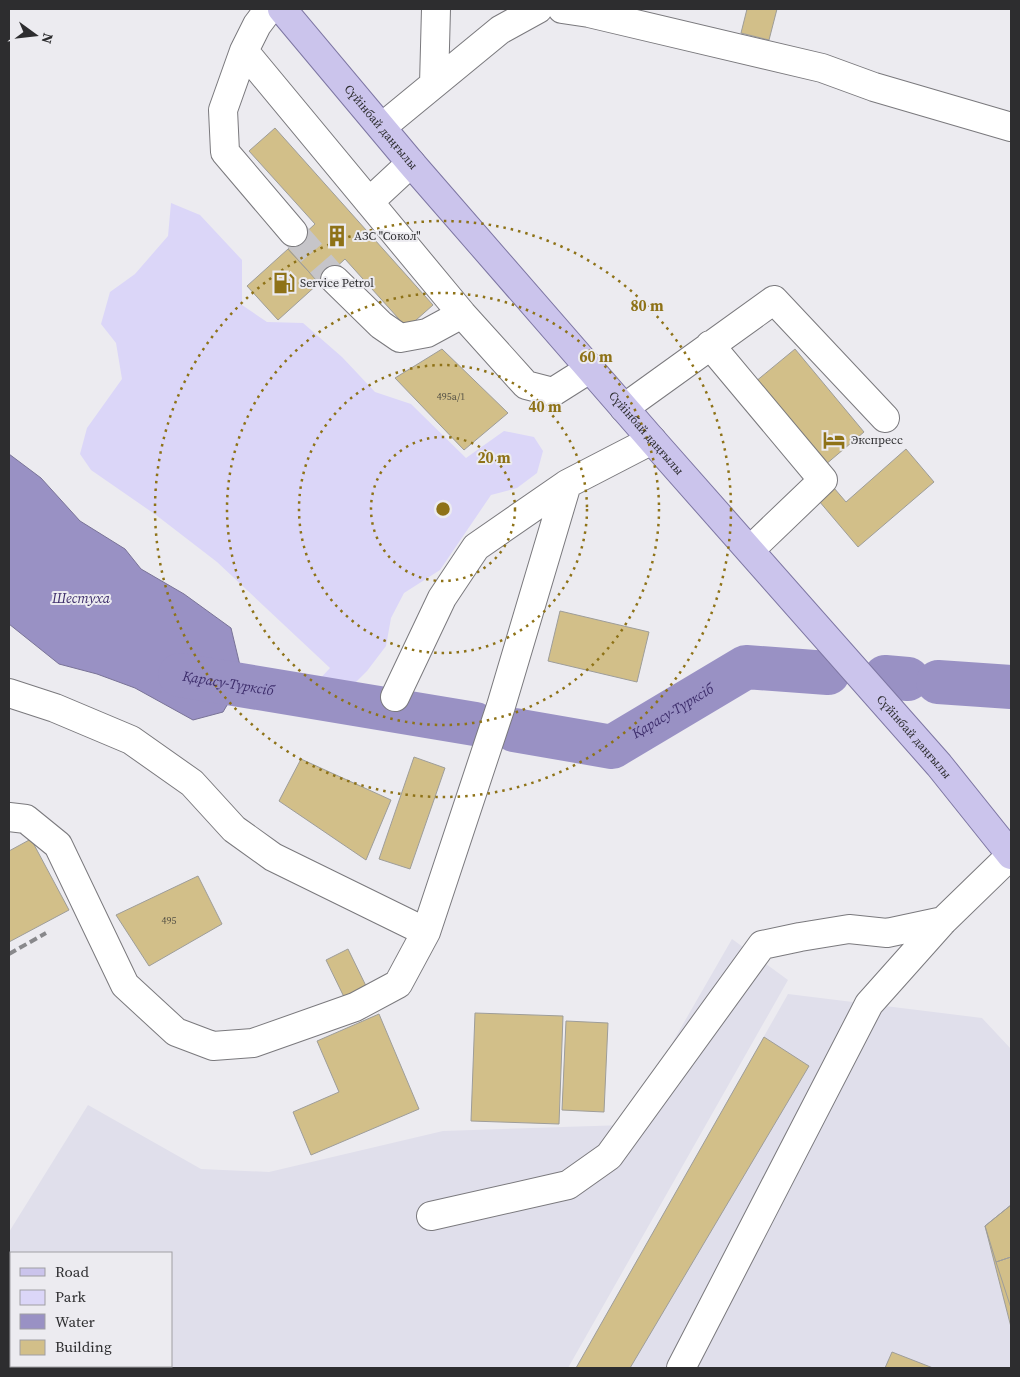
<svg xmlns="http://www.w3.org/2000/svg" width="1020" height="1377" viewBox="0 0 1020 1377" font-family="'Source Serif 4',serif">
<rect width="100%" height="100%" fill="#ecebf0"/>
<!-- built -->
<path fill="#e0dfeb" fill-rule="evenodd" d="M732 939 788 980 568 1368H9V1232L88 1105 201 1169 269 1172 443 1131 625 1125ZM11 1253H171V1366H11Z
M788 994 982 1018 1011 1049V1205L985 1226 1011 1327V1368H576Z"/>
<!-- green -->
<path fill="#dbd6f8" d="M171 203 200 215 242 260V305L267 322 303 323 342 357 375 392 411 404 466 458 504 431 534 437 543 451 537 473 517 488 491 495 440 570 404 593 391 618 386 646 367 671 348 690 337 714 317 716 308 703 316 683 330 668 217 562 156 515 91 470 80 454 87 428 122 379 116 343 101 324 110 292 135 274 168 236Z"/>
<!-- water -->
<path fill="#9991c4" stroke="#797397" d="M9 454 41 478 80 521 125 549 141 569 184 594 231 628 243 678 223 712 193 720 135 688 97 674 59 664 9 624Z"/>
<g fill="none" stroke-linecap="round" stroke-linejoin="round">
<!-- river -->
<g stroke="#9991c4" stroke-width="44">
<path id="s1" d="M180 675 475 724"/>
<path d="M885 677 908 679"/>
<path d="M938 682 1011 687"/>
<path id="s2" d="M514 730 612 747 746 667 828 673"/>
</g>
</g>
<!-- building -->
<path fill="#d2bf89" stroke="#9e9d99" d="M747 9H777L769 40 741 33Z
M275 128 433 305 407 328 345 259 319 283 288 249 315 224 249 151Z
M288 249 319 283 278 320 247 286Z
M442 349 508 413 464 450 395 378Z
M795 349 864 432 825 465 755 382Z
M906 449 934 482 858 547 819 501 834 488 846 502Z
M560 611 649 632 637 682 548 661Z
M414 757 445 768 410 869 379 859Z
M301 759 391 800 366 860 279 801Z
M31 839 69 910 9 942V851Z
M198 876 222 924 149 966 116 915Z
M348 949 367 988 345 999 326 960Z
M475 1013 563 1016 559 1124 471 1121Z
M379 1014 419 1109 311 1155 293 1112 339 1092 317 1041Z
M566 1021 608 1023 604 1112 562 1110Z
M764 1037 809 1066 630 1368H576Z
M1011 1205V1257L996 1262 985 1226Z
M1011 1205V1327L985 1226Z
M1011 1257V1308L996 1262Z
M892 1352 933 1368H885Z"/>
<g fill="none" stroke-linecap="round" stroke-linejoin="round">
<!-- minor-tunnel -->
<path stroke="#c6c5c9" stroke-width="28" stroke-dasharray="28 14" stroke-linecap="butt" d="M293 232 335 280"/>
<!-- minor casing -->
<g stroke="#7a797d" stroke-width="30">
<path id="minor" d="M269 9 257 25 244 51 223 110 225 152 293 232
M562 9 589 13 822 68 874 87 1011 127
M244 51 462 314 526 385 553 392 591 368
M434 84 436 9
M382 127 500 30 538 9
M369 202 411 163
M335 280 381 325 400 338 427 333 462 314
M710 345 823 480 750 550
M624 408 774 300 885 418
M9 693 55 708 131 740 192 783 234 829 273 857 426 932 501 706 567 484 652 440
M395 697 442 598 476 547 567 484
M9 817 26 819 58 845 125 985 176 1032 213 1046 253 1043 355 1007 398 984 426 932
M431 1216 568 1185 609 1156 762 945 800 937 849 929 887 933 943 921
M681 1368 869 1004 943 921 1011 855"/>
</g>
<!-- major casing -->
<g stroke="#7d76a2" stroke-width="30">
<g id="major">
<path id="s3" d="M282 9 411 163 652 440 939 765 1011 855"/>
</g>
</g>
<!-- minor -->
<use href="#minor" stroke="#fff" stroke-width="28"/>
<!-- major -->
<use href="#major" stroke="#cbc4ec" stroke-width="28"/>
<!-- rail -->
<path stroke="#88888b" stroke-width="4" stroke-dasharray="8 4" stroke-linecap="butt" d="M9 954 46 933"/>
</g>
<!-- distance rings -->
<g fill="none" stroke="#8e7217" stroke-width="2.5" stroke-dasharray="2.5 5">
<circle cx="443" cy="509" r="72"/>
<circle cx="443" cy="509" r="144"/>
<circle cx="443" cy="509" r="216"/>
<circle cx="443" cy="509" r="288"/>
</g>
<!-- icons -->
<defs>
<g id="building-bare" transform="scale(1.725)"><path d="M-4-6H4V6H1V3H-1V6H-4ZM-2.5-4.3h1.7v1.8h-1.7ZM.8-4.3h1.7v1.8H.8ZM-2.5-1h1.7V.8h-1.7ZM.8-1h1.7V.8H.8Z" fill="#8e7217" stroke="#ecebf0" stroke-width="2.5" paint-order="stroke"/></g>
<g id="fuel-bare" transform="scale(1.725)"><path d="M-5.5-6h7V0h2V4h1.3V-2.5L3-4.5l.8-.8L6-3V5H2.5V1h-1V6h-7ZM-4.2-4.7v3.2H.2V-4.7Z" fill="#8e7217" stroke="#ecebf0" stroke-width="2.5" paint-order="stroke"/></g>
<g id="hotel-bare" transform="scale(1.725)"><path d="M-6-4.5h1.5V1H6V5H4.5V3h-9V5H-6ZM-4 0a1.8 1.8 0 1 1 3.6 0ZM.5 0V-2.5h3Q6-2.5 6 0Z" fill="#8e7217" stroke="#ecebf0" stroke-width="2.5" paint-order="stroke"/></g>
</defs>
<g fill-rule="evenodd">
<use href="#building-bare" x="337" y="236"/>
<use href="#fuel-bare" x="284" y="283"/>
<use href="#hotel-bare" x="834" y="440"/>
</g>
<g text-anchor="middle" stroke-width="4" stroke-linejoin="round" paint-order="stroke">
<!-- number labels -->
<g font-size="10" fill="#565246">
<text x="451" y="400">495а/1</text>
<text x="169" y="924">495</text>
</g>
<!-- street labels -->
<g font-size="12" fill="#2d2d2f" stroke="#ecebf0">
<text dy="4" stroke="none"><textPath href="#s3" startOffset="154">Сүйінбай даңғылы</textPath></text>
<text dy="4" stroke="none"><textPath href="#s3" startOffset="559">Сүйінбай даңғылы</textPath></text>
<text dy="4" stroke="none"><textPath href="#s3" startOffset="964">Сүйінбай даңғылы</textPath></text>
</g>
<!-- poi labels -->
<g font-size="12" fill="#2d2d2f" stroke="#ecebf0" text-anchor="start">
<text x="354" y="240">АЗС "Сокол"</text>
<text x="300" y="287">Service Petrol</text>
<text x="851" y="444">Экспресс</text>
</g>
<!-- water labels -->
<g font-size="14" font-style="italic" fill="#3d2d6b" stroke="#ecebf0">
<text x="81" y="603">Шестуха</text>
<text dy="5" stroke="none"><textPath href="#s1" startOffset="49">Қарасу-Түрксіб</textPath></text>
<text dy="5" stroke="none"><textPath href="#s2" startOffset="170">Қарасу-Түрксіб</textPath></text>
</g>
</g>
<circle cx="443" cy="509" r="8" fill="#8e7217" stroke="#ecebf0" stroke-width="2.5"/>
<g font-size="15" text-anchor="middle" font-weight="bold" fill="#8e7217" stroke="#ecebf0" stroke-width="4" stroke-linejoin="round" paint-order="stroke">
<text x="647" y="311">80 m</text>
<text x="596" y="362">60 m</text>
<text x="545" y="412">40 m</text>
<text x="494" y="463">20 m</text>
</g>
<!-- border -->
<rect width="1020" height="1377" fill="none" stroke="#2d2d2f" stroke-width="20"/>
<!-- legend -->
<rect x="10" y="1252" width="162" height="115" fill="#ecebf0" stroke="#a09fa3"/>
<rect x="20" y="1268" width="25" height="8" fill="#cbc4ec" stroke="#a09fa3"/>
<text x="55" y="1277" font-size="15" fill="#2d2d2f">Road</text>
<rect x="20" y="1290" width="25" height="15" fill="#dbd6f8" stroke="#a09fa3"/>
<text x="55" y="1302" font-size="15" fill="#2d2d2f">Park</text>
<rect x="20" y="1314" width="25" height="15" fill="#9991c4" stroke="#a09fa3"/>
<text x="55" y="1327" font-size="15" fill="#2d2d2f">Water</text>
<rect x="20" y="1340" width="25" height="15" fill="#d2bf89" stroke="#a09fa3"/>
<text x="55" y="1352" font-size="15" fill="#2d2d2f">Building</text>
<!-- north arrow -->
<g transform="translate(35 35) rotate(105)" stroke="#ecebf0" stroke-width="4" paint-order="stroke">
<path d="M0-4L9 19L0 12L-9 19Z" fill="#2d2d2f"/>
<text y="-8" font-size="14" font-weight="bold" text-anchor="middle" fill="#2d2d2f">N</text>
</g>
</svg>
